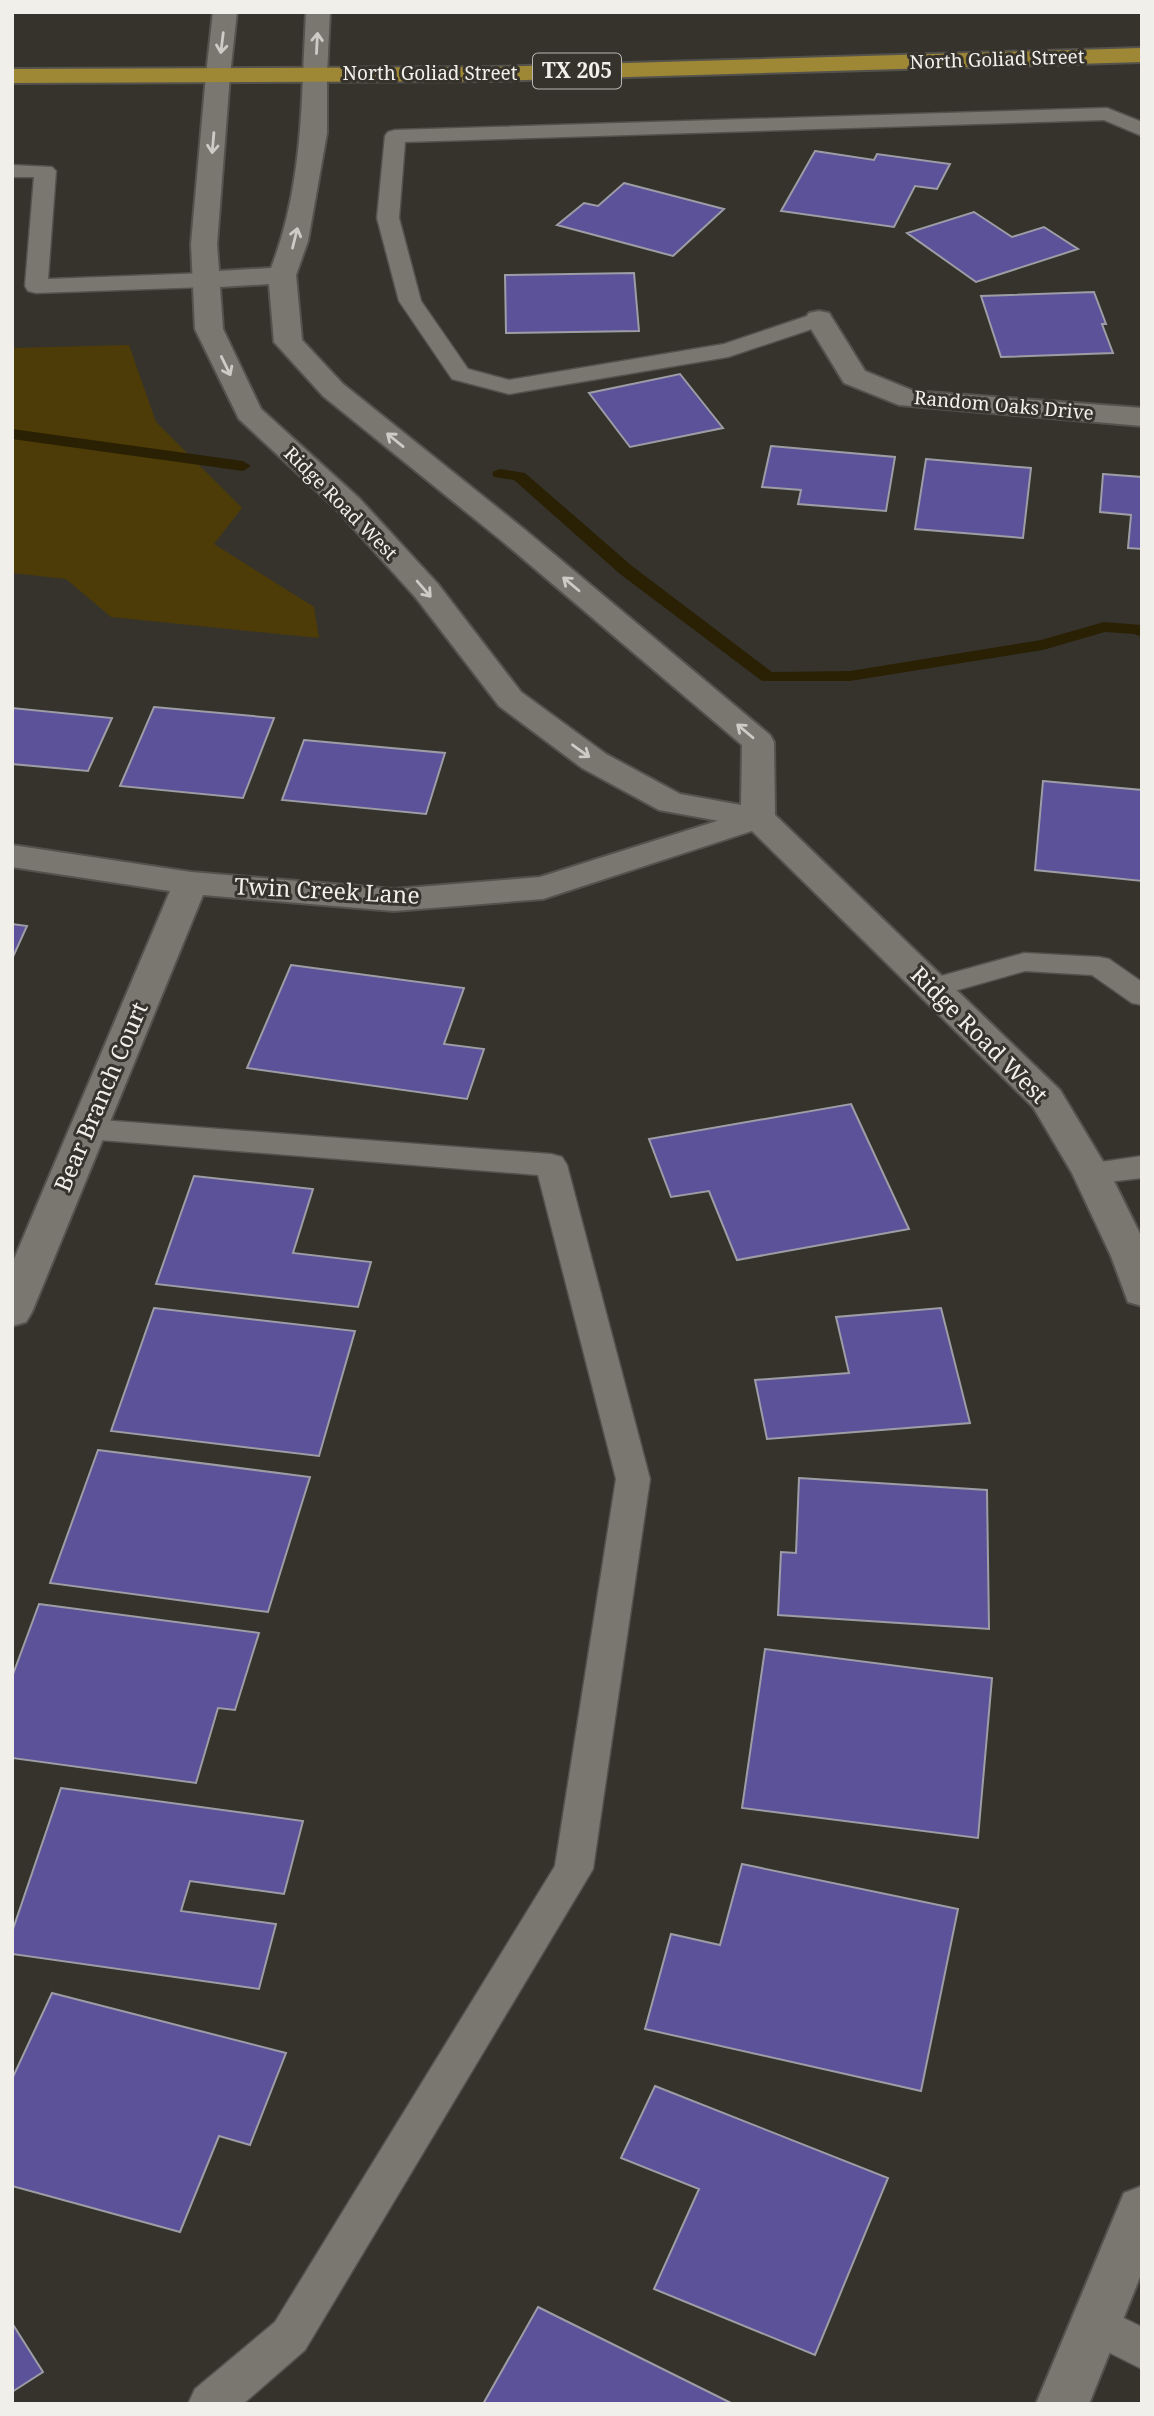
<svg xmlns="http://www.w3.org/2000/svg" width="1154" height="2416" viewBox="0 0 1154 2416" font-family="'Noto Serif',serif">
<rect width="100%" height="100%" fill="#36332d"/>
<!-- green -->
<path fill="#4d3c07" d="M129 345 156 422 242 508 214 544 314 607 319 638 111 617 66 579 12 573V348Z"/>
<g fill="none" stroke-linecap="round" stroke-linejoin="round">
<!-- stream -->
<path fill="#2a2105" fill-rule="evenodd" d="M12 429 243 461 251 466 243 471 12 439Z
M500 469 525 473 632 566 772 672 850 671 1041 640 1104 622 1142 625V637L1134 634 1105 632 1043 650 850 681H762L620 574 514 480 494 477 492 474 494 471Z"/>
</g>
<!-- building -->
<path fill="#5c529a" stroke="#9d9da5" stroke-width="2" d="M815 151 874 160 877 154 950 164 937 189 915 186 894 227 781 211Z
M624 183 724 209 673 256 557 225 584 203 598 206Z
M974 212 1012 237 1044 227 1078 249 976 282 907 233Z
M634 273 639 331 506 333 505 275Z
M1094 292 1106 324H1102L1113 353 1001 357 981 296Z
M680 374 723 428 630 447 589 393Z
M771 446 895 457 886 511 798 504 801 490 762 487Z
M926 459 1031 468 1023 538 915 529Z
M1103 474 1142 477V549L1128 548 1131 515 1100 512Z
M154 707 274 718 243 798 120 786Z
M12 708 112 718 88 771 12 764Z
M304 740 445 753 426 814 282 800Z
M1043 781 1142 790V881L1035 870Z
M12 924 27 926 12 959Z
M291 965 464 988 444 1044 484 1049 467 1099 247 1068Z
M851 1104 909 1229 737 1260 709 1191 671 1197 649 1139Z
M194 1176 313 1189 293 1253 371 1262 358 1307 156 1284Z
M154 1308 355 1331 319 1456 111 1431Z
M941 1308 970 1423 767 1439 755 1380 849 1373 836 1317Z
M98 1450 310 1477 268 1612 50 1583Z
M799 1478 987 1490 989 1629 778 1615 781 1552 796 1553Z
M39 1604 259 1633 235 1710 218 1708 196 1783 12 1758V1677Z
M765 1649 992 1678 978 1838 742 1808Z
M61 1788 303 1821 284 1894 190 1881 181 1911 276 1924 259 1989 12 1954V1932Z
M742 1864 958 1909 921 2091 645 2029 671 1934 720 1945Z
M52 1993 286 2053 250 2145 219 2136 180 2232 12 2186V2079Z
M655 2086 888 2178 815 2355 654 2289 699 2189 621 2158Z
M538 2307 733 2404H483Z
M12 2323 43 2372 12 2392Z"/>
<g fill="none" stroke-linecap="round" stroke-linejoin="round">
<!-- service casing -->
<g stroke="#54524c" stroke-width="3">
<path id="service" d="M1107 108 1142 122V136L1104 120 405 142 399 218 421 301 468 369 509 380 724 344 819 312 827 314 830 319 827 324 728 357 509 394 452 379 399 301 377 218 385 136 388 132 395 130Z
M12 165 52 167 56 171 48 279 206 273 214 275 217 280 214 285 206 287 36 293 28 291 25 286 34 177H12Z
M1024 953 1099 957 1109 959 1142 982V1005L1132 1003 1092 975 1025 971 933 997 923 995 918 988 923 981Z
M88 1119 551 1154 562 1157 567 1165 650 1479 593 1869 305 2350 243 2404H188L195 2389 275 2322 555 1866 616 1479 538 1175 88 1139 77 1136 73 1129 77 1122Z
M1142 1156V1178L1091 1184 1080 1181 1075 1173 1080 1165Z
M1095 2304 1142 2327V2369L1080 2338 1074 2324 1080 2310Z"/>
</g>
<!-- minor casing -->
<g stroke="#54524c" stroke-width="4">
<path id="minor" d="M213 12H237L230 75 227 80 218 82 209 80 206 75Z
M306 12H330L327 74 324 79 315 81 306 79 303 74Z
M819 311 829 313 865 371 914 391 1142 408V426L899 405 844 383 805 319 809 313Z
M758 808 770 811 775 818 770 825 543 899 394 911 203 895 32 1312 26 1322 12 1326V1264L170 891 12 867V845L191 872 394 889 540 877Z"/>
</g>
<!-- tertiary casing -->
<g stroke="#54524c" stroke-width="4">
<path id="tertiary" d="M315 67 324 69 327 74V133L308 241 296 275 302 340 343 384 524 529 770 735 774 742 775 815 1060 1090 1110 1173 1142 1238V1306L1128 1302 1111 1256 1072 1173 1033 1107 747 826 659 810 582 768 499 706 416 598 337 510 239 419 195 329 191 244 206 75 209 70 218 68 227 70 230 75 217 244 219 271 271 268C295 207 301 139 303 74L306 69ZM269 284 274 342 323 396 502 541 742 745 741 805 680 794 606 754 521 692 438 584 359 498 261 409 223 329 220 287Z
M1142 2186V2272L1089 2404H1036L1124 2193Z"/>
</g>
<!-- primary casing -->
<g stroke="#54524c" stroke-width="4">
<path id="primary" d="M1142 48V62L492 81 12 83V69L492 67Z"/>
</g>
<!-- service -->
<use href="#service" fill="#7a7770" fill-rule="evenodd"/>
<!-- minor -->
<use href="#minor" fill="#7a7770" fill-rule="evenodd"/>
<!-- tertiary -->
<use href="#tertiary" fill="#7a7770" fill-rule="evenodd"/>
<!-- primary -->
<use href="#primary" fill="#9e8735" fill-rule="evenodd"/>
</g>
<!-- one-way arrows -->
<defs><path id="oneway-shaft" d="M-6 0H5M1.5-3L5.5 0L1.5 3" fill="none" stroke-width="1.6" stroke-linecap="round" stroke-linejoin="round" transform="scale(1.75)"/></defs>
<g stroke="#cdcbc5">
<use href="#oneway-shaft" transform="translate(222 43) rotate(97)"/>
<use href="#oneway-shaft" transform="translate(317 43) rotate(-87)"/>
<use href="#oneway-shaft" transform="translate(213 143) rotate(95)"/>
<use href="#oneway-shaft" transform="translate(295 238) rotate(-76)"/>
<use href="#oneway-shaft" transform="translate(226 366) rotate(64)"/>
<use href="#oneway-shaft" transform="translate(395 440) rotate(-141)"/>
<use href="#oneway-shaft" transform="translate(571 584) rotate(-140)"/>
<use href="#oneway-shaft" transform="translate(424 589) rotate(49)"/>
<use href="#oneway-shaft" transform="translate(745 731) rotate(-140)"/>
<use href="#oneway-shaft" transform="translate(581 751) rotate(36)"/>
</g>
<g text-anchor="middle" stroke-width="6" stroke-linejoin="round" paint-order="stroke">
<!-- far-street labels -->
<g font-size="19" fill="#f0efea" stroke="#36332d">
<text transform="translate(997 59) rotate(-2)" y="7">North Goliad Street</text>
<text x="430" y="80">North Goliad Street</text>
<text transform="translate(1004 405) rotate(5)" y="7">Random Oaks Drive</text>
<text transform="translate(341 503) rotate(45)" y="7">Ridge Road West</text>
</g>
<!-- shield labels -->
<rect fill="#36332d" stroke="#b8b7b1" stroke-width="2" x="533" y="53.5" width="88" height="35" rx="5"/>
<g font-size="21" font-weight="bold" fill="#f0efea">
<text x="577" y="78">TX 205</text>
</g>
<!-- street labels -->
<g font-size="23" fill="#f0efea" stroke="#36332d">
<text transform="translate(327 891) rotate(3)" y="8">Twin Creek Lane</text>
<text transform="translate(979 1035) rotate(45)" y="8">Ridge Road West</text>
<text transform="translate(101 1097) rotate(-67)" y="8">Bear Branch Court</text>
</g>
</g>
<!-- border -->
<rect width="1154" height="2416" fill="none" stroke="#f0efea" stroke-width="28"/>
</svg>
